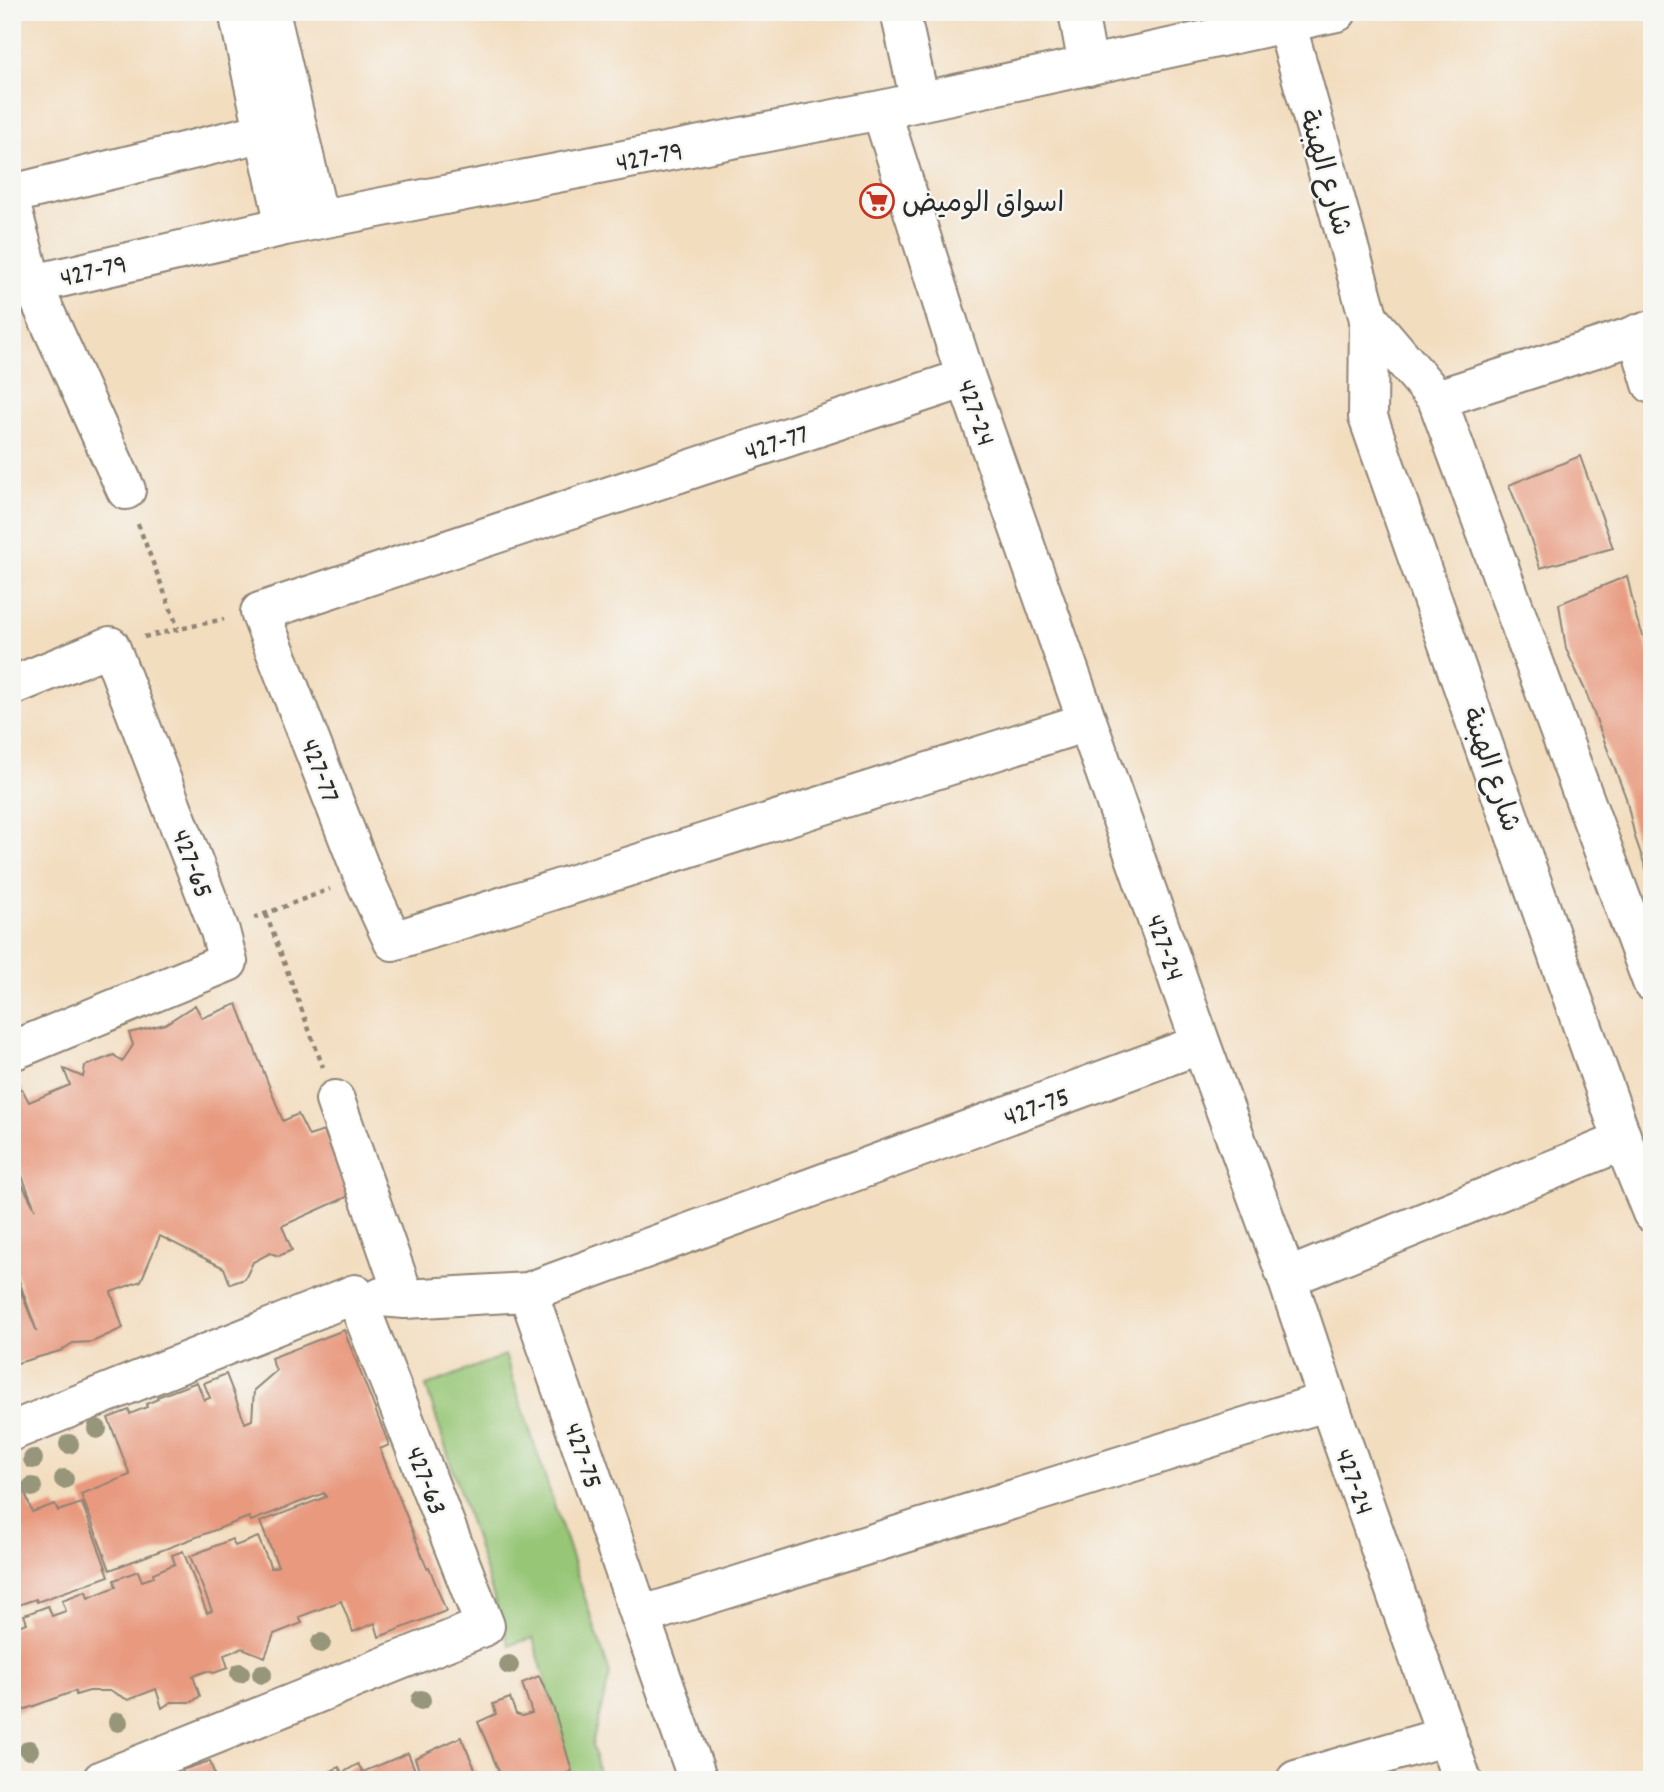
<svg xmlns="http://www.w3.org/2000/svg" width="1664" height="1792" viewBox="0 0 1664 1792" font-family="Dekko,'Playpen Sans Arabic',sans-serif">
<rect width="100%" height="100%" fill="#f6f6f2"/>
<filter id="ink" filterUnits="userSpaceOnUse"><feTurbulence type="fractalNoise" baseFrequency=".0143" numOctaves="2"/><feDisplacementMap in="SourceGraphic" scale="14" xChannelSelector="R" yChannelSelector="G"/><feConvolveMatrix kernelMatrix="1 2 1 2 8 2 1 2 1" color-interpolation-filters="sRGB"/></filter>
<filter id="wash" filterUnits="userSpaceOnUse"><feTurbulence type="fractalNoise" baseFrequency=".00686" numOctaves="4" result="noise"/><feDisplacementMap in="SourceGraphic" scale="28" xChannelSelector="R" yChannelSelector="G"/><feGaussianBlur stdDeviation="1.57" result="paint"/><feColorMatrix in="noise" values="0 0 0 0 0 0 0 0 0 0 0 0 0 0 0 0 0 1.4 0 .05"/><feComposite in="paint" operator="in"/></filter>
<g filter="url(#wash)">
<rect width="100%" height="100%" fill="#f3ddbf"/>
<!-- green -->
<path fill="#96c676" stroke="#607850" stroke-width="2" d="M505 1355 610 1674 592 1744 599 1773 574 1780 533 1638 509 1645 426 1386Z"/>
<g id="blocks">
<!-- building -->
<path fill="#e8997e" d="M1580 456 1613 548 1540 568 1530 537 1509 485Z
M1627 576 1637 620 1652 658 1651 883 1635 837 1626 798 1585 690 1566 649 1559 604Z
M237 1004 283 1121 298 1114 309 1136 324 1131 349 1196 282 1226 292 1250 279 1256 270 1253 253 1262 245 1279 230 1284 224 1268 160 1236 141 1281 111 1292 123 1328 92 1342 73 1343 60 1351 14 1364 12 1270 37 1332 12 1261V1165L35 1209 12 1150V1089H22L29 1102 70 1085 64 1069 83 1077 85 1066 114 1055 122 1062 133 1045 129 1033 165 1024 195 1005 202 1018Z
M344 1330 389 1445 380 1449 427 1568 429 1567 446 1611 379 1637 375 1623 353 1632 341 1601 299 1617 302 1623 274 1634 265 1657 242 1648 224 1655 228 1668 214 1673 207 1671 193 1676 200 1696 192 1702H171L162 1708 156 1689 128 1700 111 1691H89L76 1695 75 1691 12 1714V1628L27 1623 24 1615 48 1606 52 1616 66 1611 62 1600 86 1591 88 1598 116 1587 114 1580 138 1571 142 1581 154 1577 153 1573 175 1564 172 1555 183 1551 207 1613 212 1611 190 1556 232 1539 235 1546 258 1537 271 1568 278 1566 260 1522 326 1497 324 1493 251 1521 249 1517 110 1570 81 1494 130 1475 108 1418 129 1410 130 1414 147 1407 146 1404 158 1399 157 1397 197 1382 204 1400 210 1398 204 1383 226 1374 245 1423 252 1420 254 1390 276 1371 271 1358Z
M13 1459 32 1512 55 1504 58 1511 82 1503 109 1576 37 1602 36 1599 12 1607Z
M539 1676 554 1709 572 1771 549 1780H486L500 1774 478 1722 496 1714 493 1704 510 1698 516 1714 522 1716 532 1713 522 1683Z
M461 1737 480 1780H422L415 1758Z
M408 1753 419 1780H280L293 1774 319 1777 339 1767 342 1773 358 1764 363 1772Z
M210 1761 216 1780H186L182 1770Z"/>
</g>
</g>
<g filter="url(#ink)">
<use href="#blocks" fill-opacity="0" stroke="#8f8475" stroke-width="2"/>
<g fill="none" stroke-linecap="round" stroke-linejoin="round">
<!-- minor casing -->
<g stroke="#8f8475" stroke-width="42">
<path id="minor" d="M238 12 285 226
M270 12 319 219
M900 12 920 102
M1078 12 1088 66
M1283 12 1369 319 1368 417 1623 1141 1652 1213
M881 110 966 378 1201 1044 1287 1278 1328 1401 1462 1780
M12 194 265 132
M12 209 32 283 126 490
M12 289 285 226 881 110 1337 12
M1369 319 1437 399 1652 982
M1637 334 1652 384
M966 378 260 612 363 876 393 941 1087 722
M1437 399 1652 330
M12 686 110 646 220 931 228 962 12 1051
M1201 1044 528 1292 640 1616 1328 1401
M335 1100 405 1299
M1287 1278 1623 1141
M381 1297 405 1299 528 1292
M12 1431 355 1294 485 1626 102 1780
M640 1616 698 1780
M1296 1780 1447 1736"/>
</g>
<!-- path -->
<path stroke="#8f8475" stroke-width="4.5" stroke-dasharray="5 5" stroke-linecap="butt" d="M138 524 178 628
M144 637 224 619
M266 914 323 1067
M254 918 330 889"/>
<!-- minor -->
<use href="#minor" stroke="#fff" stroke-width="38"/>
</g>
<!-- trees -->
<g fill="#97957a">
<circle cx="97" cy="1429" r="10"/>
<circle cx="69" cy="1444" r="10"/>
<circle cx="33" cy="1459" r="10"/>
<circle cx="64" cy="1479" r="10"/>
<circle cx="32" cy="1487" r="10"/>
<circle cx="321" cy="1643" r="10"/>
<circle cx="509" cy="1665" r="10"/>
<circle cx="240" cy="1673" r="10"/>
<circle cx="262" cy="1674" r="10"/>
<circle cx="421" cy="1700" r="10"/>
<circle cx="118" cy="1722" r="10"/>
<circle cx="29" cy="1750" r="10"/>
</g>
</g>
<!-- icons -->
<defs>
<g id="supermarket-ring" transform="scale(1.75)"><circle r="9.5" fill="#f6f6f2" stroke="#c8321e" stroke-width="1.5"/><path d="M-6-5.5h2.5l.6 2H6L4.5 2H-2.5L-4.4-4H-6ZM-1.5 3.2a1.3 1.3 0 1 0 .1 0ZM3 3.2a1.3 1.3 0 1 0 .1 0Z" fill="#c8321e"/></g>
</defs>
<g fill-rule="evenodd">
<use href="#supermarket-ring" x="877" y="201"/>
</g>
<g text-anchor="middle" stroke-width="5" stroke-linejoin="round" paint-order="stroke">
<!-- street labels -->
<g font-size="28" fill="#2b2b2b" stroke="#f6f6f2">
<text transform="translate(649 155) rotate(-11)" y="10">427-79</text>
<text transform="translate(1327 172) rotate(74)" y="10">شارع الهبنة</text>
<text transform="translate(93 269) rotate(-13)" y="10">427-79</text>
<text transform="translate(978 412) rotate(71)" y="10">427-24</text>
<text transform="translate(776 441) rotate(-18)" y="10">427-77</text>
<text transform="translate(1493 769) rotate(71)" y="10">شارع الهبنة</text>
<text transform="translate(322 770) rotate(69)" y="10">427-77</text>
<text transform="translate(194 863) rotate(69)" y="10">427-65</text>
<text transform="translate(1167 947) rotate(71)" y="10">427-24</text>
<text transform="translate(1036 1105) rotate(-20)" y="10">427-75</text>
<text transform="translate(585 1455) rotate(71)" y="10">427-75</text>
<text transform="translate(428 1480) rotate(69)" y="10">427-63</text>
<text transform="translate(1356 1481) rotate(70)" y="10">427-24</text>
</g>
<!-- poi labels -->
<g font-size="28" fill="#2b2b2b" stroke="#f6f6f2" text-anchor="start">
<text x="902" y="211">اسواق الوميض</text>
</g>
</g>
<!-- margin -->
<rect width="1664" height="1792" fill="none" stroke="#f6f6f2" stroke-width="42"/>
</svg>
